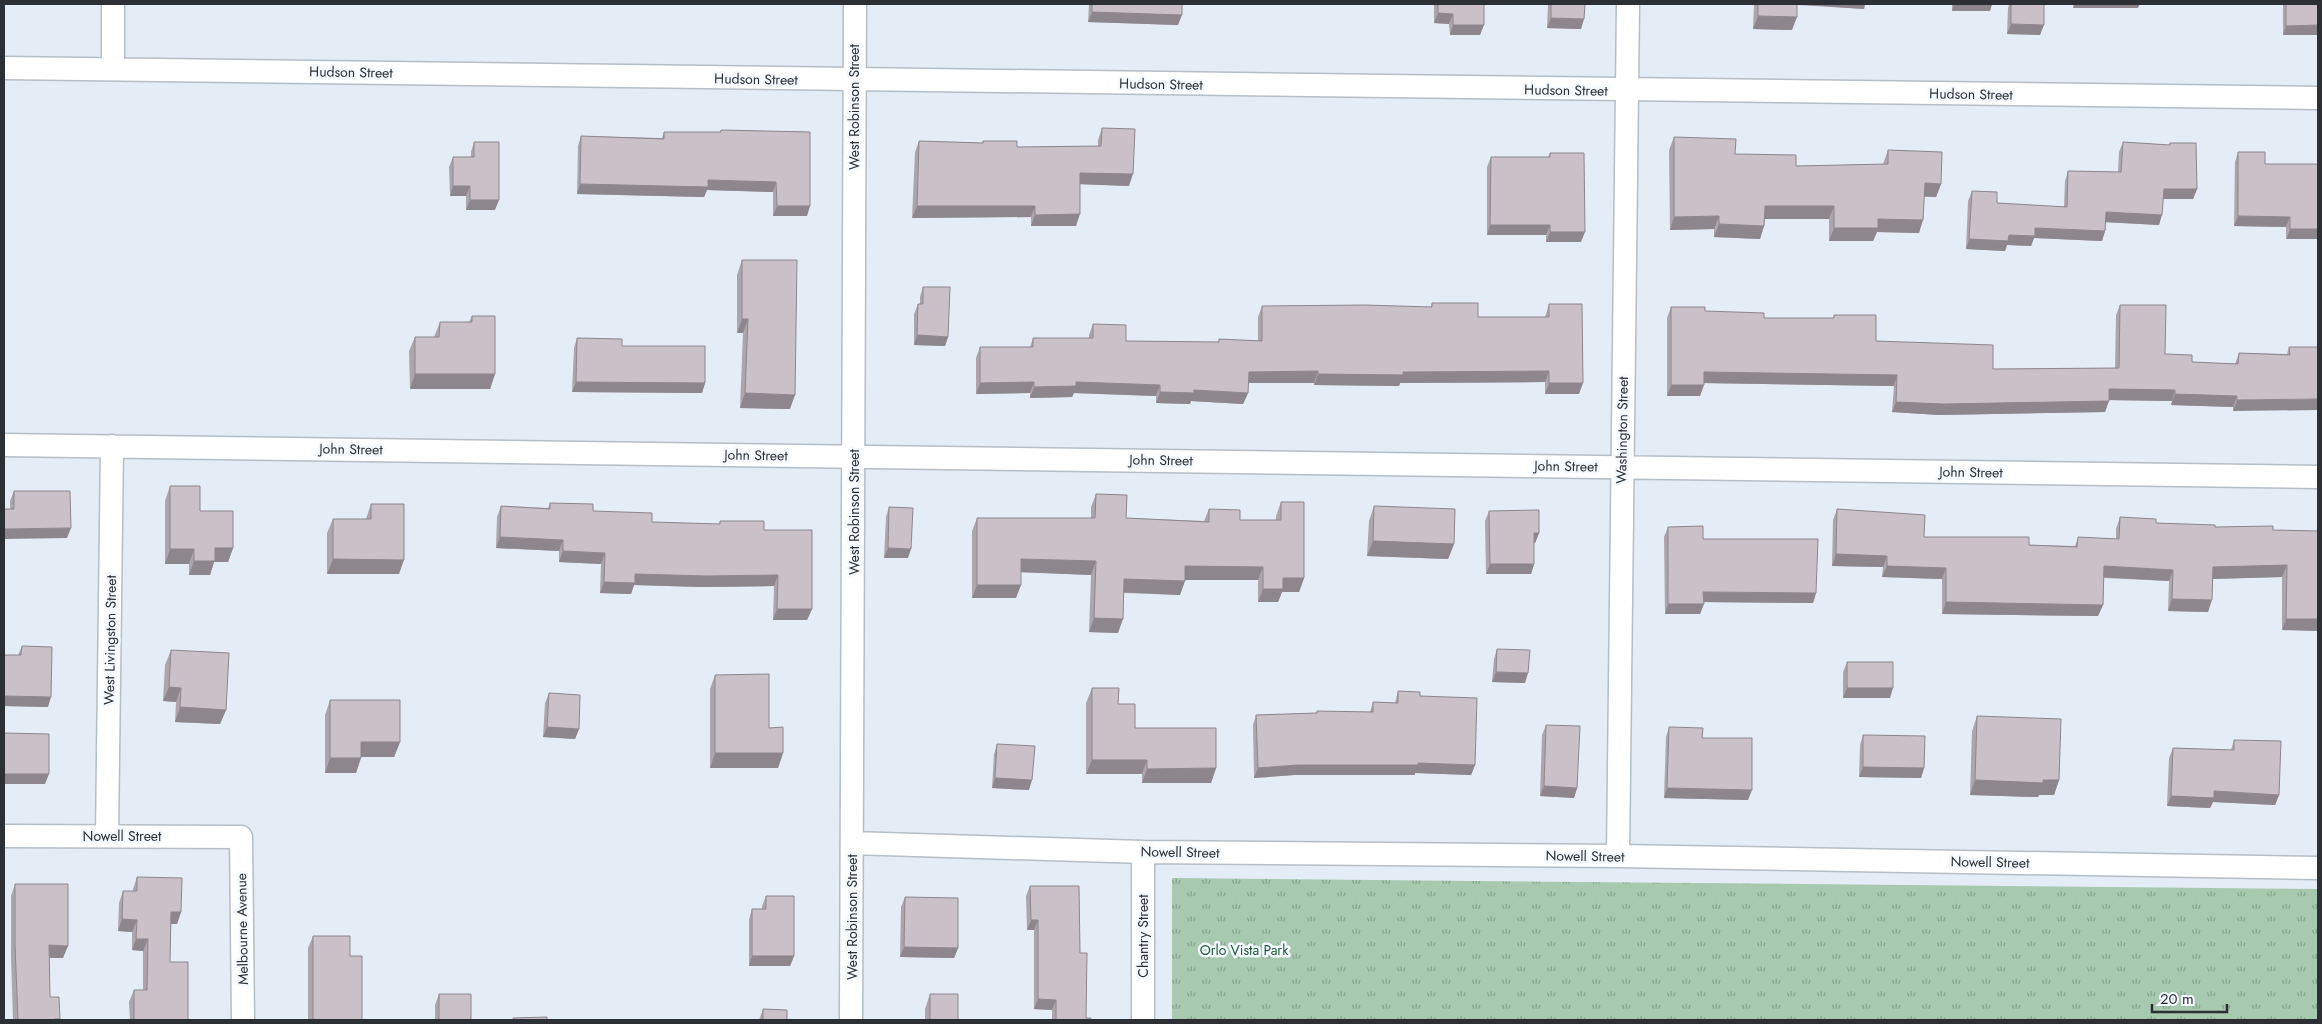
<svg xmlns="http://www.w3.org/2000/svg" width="2322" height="1024" viewBox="0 0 2322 1024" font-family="Jost,sans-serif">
<defs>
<pattern id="grass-tufts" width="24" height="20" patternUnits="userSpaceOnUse" patternTransform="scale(1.25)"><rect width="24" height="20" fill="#a6c9af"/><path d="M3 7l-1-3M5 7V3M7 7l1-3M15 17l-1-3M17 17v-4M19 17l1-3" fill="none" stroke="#87a48f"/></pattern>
</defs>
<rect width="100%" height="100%" fill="#e4ecf5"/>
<!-- grass -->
<path fill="url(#grass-tufts)" d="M1172 878 2318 889V1020H1172Z"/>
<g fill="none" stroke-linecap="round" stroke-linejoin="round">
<!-- street casing -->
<g stroke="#b5bdc5" stroke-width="25">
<path id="street" d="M4 68 2318 98
M113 69V4
M4 445 2318 477
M107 835 112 446
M4 836 241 837 243 1020
M852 843 1143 852 1618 856 2318 868
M1618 856 1628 4
M851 1020 855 4
M1143 1020V852"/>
</g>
<!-- street -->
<use href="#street" stroke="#fff" stroke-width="22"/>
</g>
<!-- wall -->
<path fill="#ada5ac" d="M1089 4H1182L1178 25 1088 22Z
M1434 4H1484L1480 35H1450L1449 24 1434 23Z
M1548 4H1585L1581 29 1547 28Z
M1754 4H1865L1864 9 1797 5 1792 30 1753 29Z
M1952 4H1992L1990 11H1952Z
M2009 4H2044L2040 35 2007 34 2008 8Z
M2283 4H2318L2283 35Z
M1102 128 1129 186 1080 184 1076 226H1031V217L912 218 915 152 919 141 982 143 983 141 1017 147 1098 146V140Z
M721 130 810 132 807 216H773V192L707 190 704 197 577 194 578 146 581 136 662 138 664 132H720Z
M1674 137 1735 154 1796 166 1883 164 1888 150 1941 184 1936 197H1924L1919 233 1877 232 1873 241H1829V219H1765L1764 226 1760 239 1714 237V229L1670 230 1669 150Z
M474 142 495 210H466V196H450L449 167 453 157H471V152Z
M2123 142 2169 145 2170 143 2197 189 2193 199H2163L2159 225 2106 222 2105 231 2102 241 2034 238 2031 246 2007 245 2005 251 1966 249 1968 201 1972 191 1997 203 2064 207 2065 181 2068 171 2118 172 2119 152Z
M2238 152 2265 164H2318L2286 239V227L2234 226 2235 162Z
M1550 153 1581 242H1546V235H1487V167L1491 157H1548Z
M742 260 790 409 740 408 743 333H737V275Z
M923 287 948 337 945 346 914 345V314L918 304H920V297Z
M1432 303 1478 317H1545L1549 304 1579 394H1545V382L1400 383 1399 386 1314 385V383H1248V393L1243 404 1191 401 1190 404 1156 403V396L1074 393 1072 397 1030 398V393L976 394V358L980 347H1030L1033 338H1089V335L1093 324 1126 341 1218 342 1219 339 1258 341V317L1262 306 1431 307Z
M2120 305 2165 354 2192 362 2235 364 2239 353 2287 354 2289 347H2318L2233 411V407L2171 405 2172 401 2109 400 2105 412 1939 415 1892 412 1894 386 1704 383 1700 396H1667V318L1671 307 1764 318H1833L1834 315 1876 341 1993 369 2115 368 2116 315Z
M472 316 495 374 490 389H410L409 351 415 337H434L440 322H469Z
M577 338 622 346 705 383 702 393 572 392 574 348Z
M170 486 200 511 233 548 228 562H214L210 575H189V564H165V501Z
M14 491 67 538 10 509V501Z
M1096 494 1126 518 1204 521 1209 509 1240 520H1276V516L1281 502 1304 578 1299 592H1282L1278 602H1258V580H1185L1180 595 1124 593 1118 633 1089 632 1091 575 1021 572 1016 598H972V531L977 518H1091V507Z
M550 503 652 522 719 524 720 521 764 530 812 609 807 620H773L774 586 702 587 634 585 631 594 600 593 601 564 559 562V551L496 548 497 517 501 506 548 508Z
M371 504 399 574H327V533L333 519H366Z
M1374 506 1454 544 1448 559 1367 556 1369 521Z
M889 507 908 558H884L886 517Z
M1837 509 1924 537 2029 545 2075 546 2078 537 2116 539V529L2120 517 2156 523 2215 527 2273 530 2318 531V631L2282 630V577L2213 579 2208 612 2168 611 2169 581 2104 578 2103 605 2098 616 1942 614V579L1882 577 1883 567 1832 566 1833 520Z
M1489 511 1539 533 1535 543H1534V564L1531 574H1486L1485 521Z
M1668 527 1703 539 1816 593 1813 603 1704 602 1700 614H1665L1664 537Z
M22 646 48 707 4 706V655H18Z
M1497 649 1525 683 1492 682 1494 659Z
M171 650 226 710 220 724 175 722 176 702 163 701 165 665Z
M1847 662 1890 698H1843V672Z
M715 675 769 728 783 753 778 768H710V689Z
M1092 688 1118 704 1135 728 1216 768 1211 783H1142V774H1086V703Z
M1398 691 1420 696 1475 765 1471 775 1415 773V775H1294L1254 778 1253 725 1256 715 1316 713 1317 711 1370 712 1373 702 1395 703Z
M549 693 579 729 575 739 543 737 545 703Z
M330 700 400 742 394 757H361L356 773H325V715Z
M1977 716 2059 780 2054 795H2039L2038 797 1970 795 1972 731Z
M1546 725 1577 788 1574 798 1540 796 1542 735Z
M1669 727 1702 738 1748 800 1664 798 1666 737Z
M1863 735 1924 768 1921 778 1859 777 1860 745Z
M2234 740 2279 795 2275 805 2213 802 2210 808 2167 806 2169 758 2173 748 2231 750Z
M997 744 1029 790 992 788 994 754Z
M137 877 181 912 177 924H171L170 962 188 1020H130L129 1002 134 990H143V951L132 950V932L118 931 119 903 123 891H133V889Z
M15 884 63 958H49L50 997 60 1019 59 1020H13L11 957V896Z
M1030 886 1080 953 1086 1018 1091 1020H1052V1010L1034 1009V930H1027L1026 896Z
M766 896 794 956 790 966H749V919L752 909H762V906Z
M905 897 958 948 954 958 900 957 901 907Z
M313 936 362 1020H308V948Z
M439 994 471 1020H435V1005Z
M930 994 958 1020H925V1009Z
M763 1009 787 1020H759Z"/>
<!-- shaded-wall -->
<path fill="#8d868c" d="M163 4H211L210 5H162Z
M1793 4H1865L1864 9Z
M1954 4H1992L1990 11H1952Z
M2074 4H2140L2138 8H2073Z
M1092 12 1182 15 1178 25 1088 22Z
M1438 13 1453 14 1449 24 1434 23Z
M1758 16 1797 17 1792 30 1753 29Z
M1551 18 1584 19 1581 29 1547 28Z
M2011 24 2044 25 2040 35 2007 34Z
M1453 25H1484L1480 35H1450Z
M2318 25V35H2283L2286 26Z
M1080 173 1133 174 1129 186 1075 184Z
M708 180 776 182 773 192 707 190 704 197 577 194 580 184Z
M1925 183 1941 184 1936 197 1920 196Z
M453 186H470L466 196H450Z
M2164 189H2197L2193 199H2161Z
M470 200H499L495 210H466Z
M777 206H810L807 216H773Z
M917 206H1035L1031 217 912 218Z
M1765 206H1834L1829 219H1760Z
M2106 212 2162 215 2159 225 2102 222Z
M1080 214 1076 226H1031L1035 215Z
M1719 216 1714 229 1670 230 1674 217Z
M2238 216 2290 217 2286 227 2234 226Z
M1878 219 1923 220 1919 233 1877 232 1873 241H1829L1834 228Z
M1719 224 1764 226 1760 239 1714 237Z
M1490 225H1550L1546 235H1487Z
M2035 228 2105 231 2102 241 2034 238 2031 246 2007 245 2005 251 1966 249 1969 239 2009 235Z
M2290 229H2318V239H2286Z
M1550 232H1585L1581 242H1546Z
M742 319H748L743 333H737Z
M917 335 948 337 945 346 914 345Z
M1318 371 1314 383H1244L1249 372Z
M1549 371 1545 382 1400 383 1399 386 1314 385 1318 374 1403 372Z
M1704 372 1897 375 1894 386 1701 383Z
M415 374H495L490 389H410Z
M576 382 705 383 702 393 572 392Z
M1034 382 1030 393 976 394 980 383Z
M1076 382 1160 385 1156 396 1074 393 1072 397 1030 398 1034 387Z
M1549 383H1583L1579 394H1545Z
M1671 385H1704L1700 396H1667Z
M2109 389 2175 390 2172 401 2105 400Z
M1194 390 1248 393 1243 404 1191 401 1190 404 1156 403 1160 392Z
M745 393 795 395 790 409 740 408Z
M2175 394 2237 396 2233 407 2171 405Z
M2318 399V410L2233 411 2237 400Z
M2109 401 2105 412 1939 415 1892 412 1896 402Z
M71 528 67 538 4 539V529Z
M1534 533H1539L1535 543H1530Z
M500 537 563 540 559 551 496 548Z
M1373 541 1454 544 1448 559 1367 556Z
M215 548H233L228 562H214L210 575H189L194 561Z
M888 548 911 549 908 558H884Z
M170 549H194L189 564H165Z
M563 551 605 553 601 564 559 562Z
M1836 554 1887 556 1883 567 1832 566Z
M333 559 404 560 399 574H327Z
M1021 559 1096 561 1091 575 1016 572Z
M1490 564H1534L1531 574H1486Z
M2287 565 2282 577 2209 579 2213 567Z
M1185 566 1263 567 1258 580H1181Z
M1887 566 1946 568 1942 579 1882 577Z
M2104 566 2173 570 2169 581 2100 577Z
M635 574 778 575 774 586 702 587 634 585 631 594 600 593 604 582Z
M1283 578H1304L1299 592H1282L1278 602H1258L1263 589Z
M1124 579 1185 581 1180 595 1119 592Z
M977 585H1021L1016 598H972Z
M1703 592 1816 593 1813 603 1700 602Z
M2172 599 2212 600 2208 612 2168 611Z
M1946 602 2103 605 2098 616 1942 614Z
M1668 604H1704L1700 614H1665Z
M777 609H812L807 620H773Z
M1094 618 1123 619 1118 633 1089 632Z
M2286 619H2318V631L2282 630Z
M1496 672 1528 673 1525 683 1492 682Z
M169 687 181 688 176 702 163 701Z
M1847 688H1893L1890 698H1843Z
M4 696 51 697 48 707 4 706Z
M180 707 226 710 220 724 175 722Z
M547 727 579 729 575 739 543 737Z
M361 742H400L394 757H356Z
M715 753H783L778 768H710Z
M330 758H361L356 773H325Z
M1092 760H1147L1142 774H1086Z
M1418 763 1475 765 1471 775 1415 773V775H1294L1254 778 1258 768 1298 765Z
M1863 767 1924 768 1921 778 1859 777Z
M1216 768 1211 783H1142L1147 769Z
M4 774H49L45 784H4Z
M995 778 1032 780 1029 790 992 788Z
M1975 780H2059L2054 795H2039L2038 797 1970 795Z
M1544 786 1577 788 1574 798 1540 796Z
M1667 788 1752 790 1748 800 1664 798Z
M2214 791 2279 795 2275 805 2213 802 2210 808 2167 806 2171 796Z
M171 912H181L177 924H167Z
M122 919 137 920 132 932 118 931Z
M1031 920H1038L1034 930H1027Z
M136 939H148L143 951 132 950Z
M49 945 68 946 63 958H44Z
M904 947 958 948 954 958 900 957Z
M752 956H794L790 966H749Z
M1038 999 1056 1000 1052 1010 1034 1009Z"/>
<!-- building -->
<path fill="#c9c0c8" stroke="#8d868c" d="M1092 4H1182V15L1092 12Z
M1438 4H1484V25H1453V14L1438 13Z
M1551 4H1585L1584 19 1551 18Z
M1758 4H1797V17L1758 16Z
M2011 4H2044V25L2011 24Z
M2286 4H2318V25L2286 26Z
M1102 128 1135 129 1133 174 1080 173V214L1035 215V206H917L919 141 983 143V141H1017V147L1101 146Z
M721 130 810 132V206H777L776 182 708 180V187L580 184 581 136 664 139V132H721Z
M1674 137 1736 139 1735 154 1796 155V166L1888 164V150L1942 152 1941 184 1925 183 1923 220 1878 219V228H1834V206H1765L1764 226 1719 224V216L1674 217Z
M474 142H499V200H470V186H453V157H474Z
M2123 142 2170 145V143H2196L2197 189H2164L2162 215 2106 212 2105 231 2035 228V236L2009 235 2008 241 1969 239 1972 191 1997 192V203L2067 207 2068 171 2121 172Z
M2238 152H2265V164H2318V229H2290V217L2238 216Z
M1550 153H1584L1585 232H1550V225H1490L1491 157H1550Z
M742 260H797L795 395 745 393 748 319H742Z
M923 287H950L948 337 917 335 918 304H923Z
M1432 303H1478V317H1549V304H1582L1583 383H1549V371L1403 372V375L1318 374V371L1249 372 1248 393 1194 390V393L1160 392V385L1076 382V386L1034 387V382L980 383V347H1033V338H1093V324L1126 325V341L1219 342V339L1262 341V306L1364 305 1432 307Z
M2120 305H2166L2165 354 2192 355V362L2238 364 2239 353 2290 355 2289 347H2318V399L2237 400V396L2175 394V390L2109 389V401L1943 404 1896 402 1897 375 1704 372V385H1671V307H1705V311L1764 313V318H1834V315H1876V341L1993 345V369L2119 368Z
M472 316H495V374H415V337H439L440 322H472Z
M577 338 622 339V346H705V383L576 382Z
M170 486H200V511H233V548H215V561H194V549H170Z
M14 491H70L71 528 4 529V509H14Z
M1096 494 1127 495 1126 518 1209 522V509L1240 510V520H1281V502H1304V578H1283V589H1263V567L1185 566V581L1124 579 1123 619 1094 618 1096 561 1021 559V585H977V518H1095Z
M550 503 593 504V511L652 513V522L720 524V521H764V530H812V609H777L778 575 706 576 635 574V583L604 582 605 553 563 551V540L500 537 501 506 550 509Z
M371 504H404V560L333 559V519H371Z
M1374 506 1455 509 1454 544 1373 541Z
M889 507 913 508 911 549 888 548Z
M1837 509 1925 515 1924 537H2029V545L2077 547 2078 537 2119 539 2120 517 2156 519V523L2215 525V527L2273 526V530L2318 531V619H2286L2287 565 2213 567 2212 600 2172 599 2173 570 2104 566 2103 605 1946 602V568L1887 566V556L1836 554Z
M1539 510V533H1534V564H1490L1489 511Z
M1703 526V539H1818L1816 593 1703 592 1704 604H1668V527Z
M22 646 52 647 51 697 4 696V655H21Z
M1497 649 1530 650 1528 673 1496 672Z
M171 650 229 653 226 710 180 707 181 688 169 687Z
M1847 662H1893V688H1847Z
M769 674V728L783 727V753H715V675Z
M1092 688H1119L1118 704H1135V728H1216V768L1147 769V760H1092Z
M1398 691 1420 692V696L1477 698 1475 765 1418 763V765H1298L1258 768 1256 715 1317 713V711L1373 712V702L1398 703Z
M549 693 580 695 579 729 547 727Z
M330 700H400V742H361V758H330Z
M1977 716 2061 719 2059 780H2043V783L1975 780Z
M1546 725 1580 726 1577 788 1544 786Z
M1669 727 1703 728 1702 738H1752V790L1667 788Z
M4 733 49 734V774H4Z
M1863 735 1925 736 1924 768 1863 767Z
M2234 740 2281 741 2279 795 2214 791V798L2171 796 2173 748 2234 750Z
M997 744 1035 746 1032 780 995 778Z
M137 877 182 878 181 912H171L170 962H188V1020H134V990H147L148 939H136L137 920 122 919 123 891H137Z
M15 884H68V946L49 945 50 997H59L60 1019H55V1020H18L15 945Z
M1030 886H1079L1080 953H1087L1086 1018H1091V1020H1056V1000L1038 999V920H1031Z
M766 896H794V956H752V909H766Z
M905 897 958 898V948L904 947Z
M313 936H350V956H362V1020H313Z
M439 994H471V1020H439Z
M930 994H958V1020H930Z
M763 1009 787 1010V1020H763Z
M547 1017V1020H513V1018Z"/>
<g text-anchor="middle" stroke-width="5" stroke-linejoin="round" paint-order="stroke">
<!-- street labels -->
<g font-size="14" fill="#2c2f33" stroke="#f4f9ff">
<text transform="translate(351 72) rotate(1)" y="5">Hudson Street</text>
<text transform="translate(756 79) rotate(1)" y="5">Hudson Street</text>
<text transform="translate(1161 84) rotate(1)" y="5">Hudson Street</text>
<text transform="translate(1566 90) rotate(1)" y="5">Hudson Street</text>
<text transform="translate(1971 94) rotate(1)" y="5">Hudson Street</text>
<text transform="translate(854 107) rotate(-90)" y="5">West Robinson Street</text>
<text transform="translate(1622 430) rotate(-89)" y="5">Washington Street</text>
<text transform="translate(351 449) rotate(1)" y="5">John Street</text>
<text transform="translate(756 455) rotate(1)" y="5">John Street</text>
<text transform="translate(1161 460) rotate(1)" y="5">John Street</text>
<text transform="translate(1566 466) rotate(1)" y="5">John Street</text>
<text transform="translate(1971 472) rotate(1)" y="5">John Street</text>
<text transform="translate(854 512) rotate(-90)" y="5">West Robinson Street</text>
<text transform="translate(110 640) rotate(-89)" y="5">West Livingston Street</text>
<text x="122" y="841">Nowell Street</text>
<text transform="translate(1180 852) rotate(1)" y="5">Nowell Street</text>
<text transform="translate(1585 856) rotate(1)" y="5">Nowell Street</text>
<text transform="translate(1990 862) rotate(1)" y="5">Nowell Street</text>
<text transform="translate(852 917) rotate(-90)" y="5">West Robinson Street</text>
<text transform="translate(242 929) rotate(-91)" y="5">Melbourne Avenue</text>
<text transform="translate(1143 936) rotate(-90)" y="5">Chantry Street</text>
</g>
<!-- park labels -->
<g font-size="14" fill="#1c5a34" stroke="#f4f9ff">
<text x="1244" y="955">Orlo Vista Park</text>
</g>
</g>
<!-- border -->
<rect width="2322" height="1024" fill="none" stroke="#2c2f33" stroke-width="10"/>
<!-- scale -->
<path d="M2152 1004v8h75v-8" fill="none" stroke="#2c2f33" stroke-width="2.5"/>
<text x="2160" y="1004" font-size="15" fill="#2c2f33" stroke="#f4f9ff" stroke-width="4" paint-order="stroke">20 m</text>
</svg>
